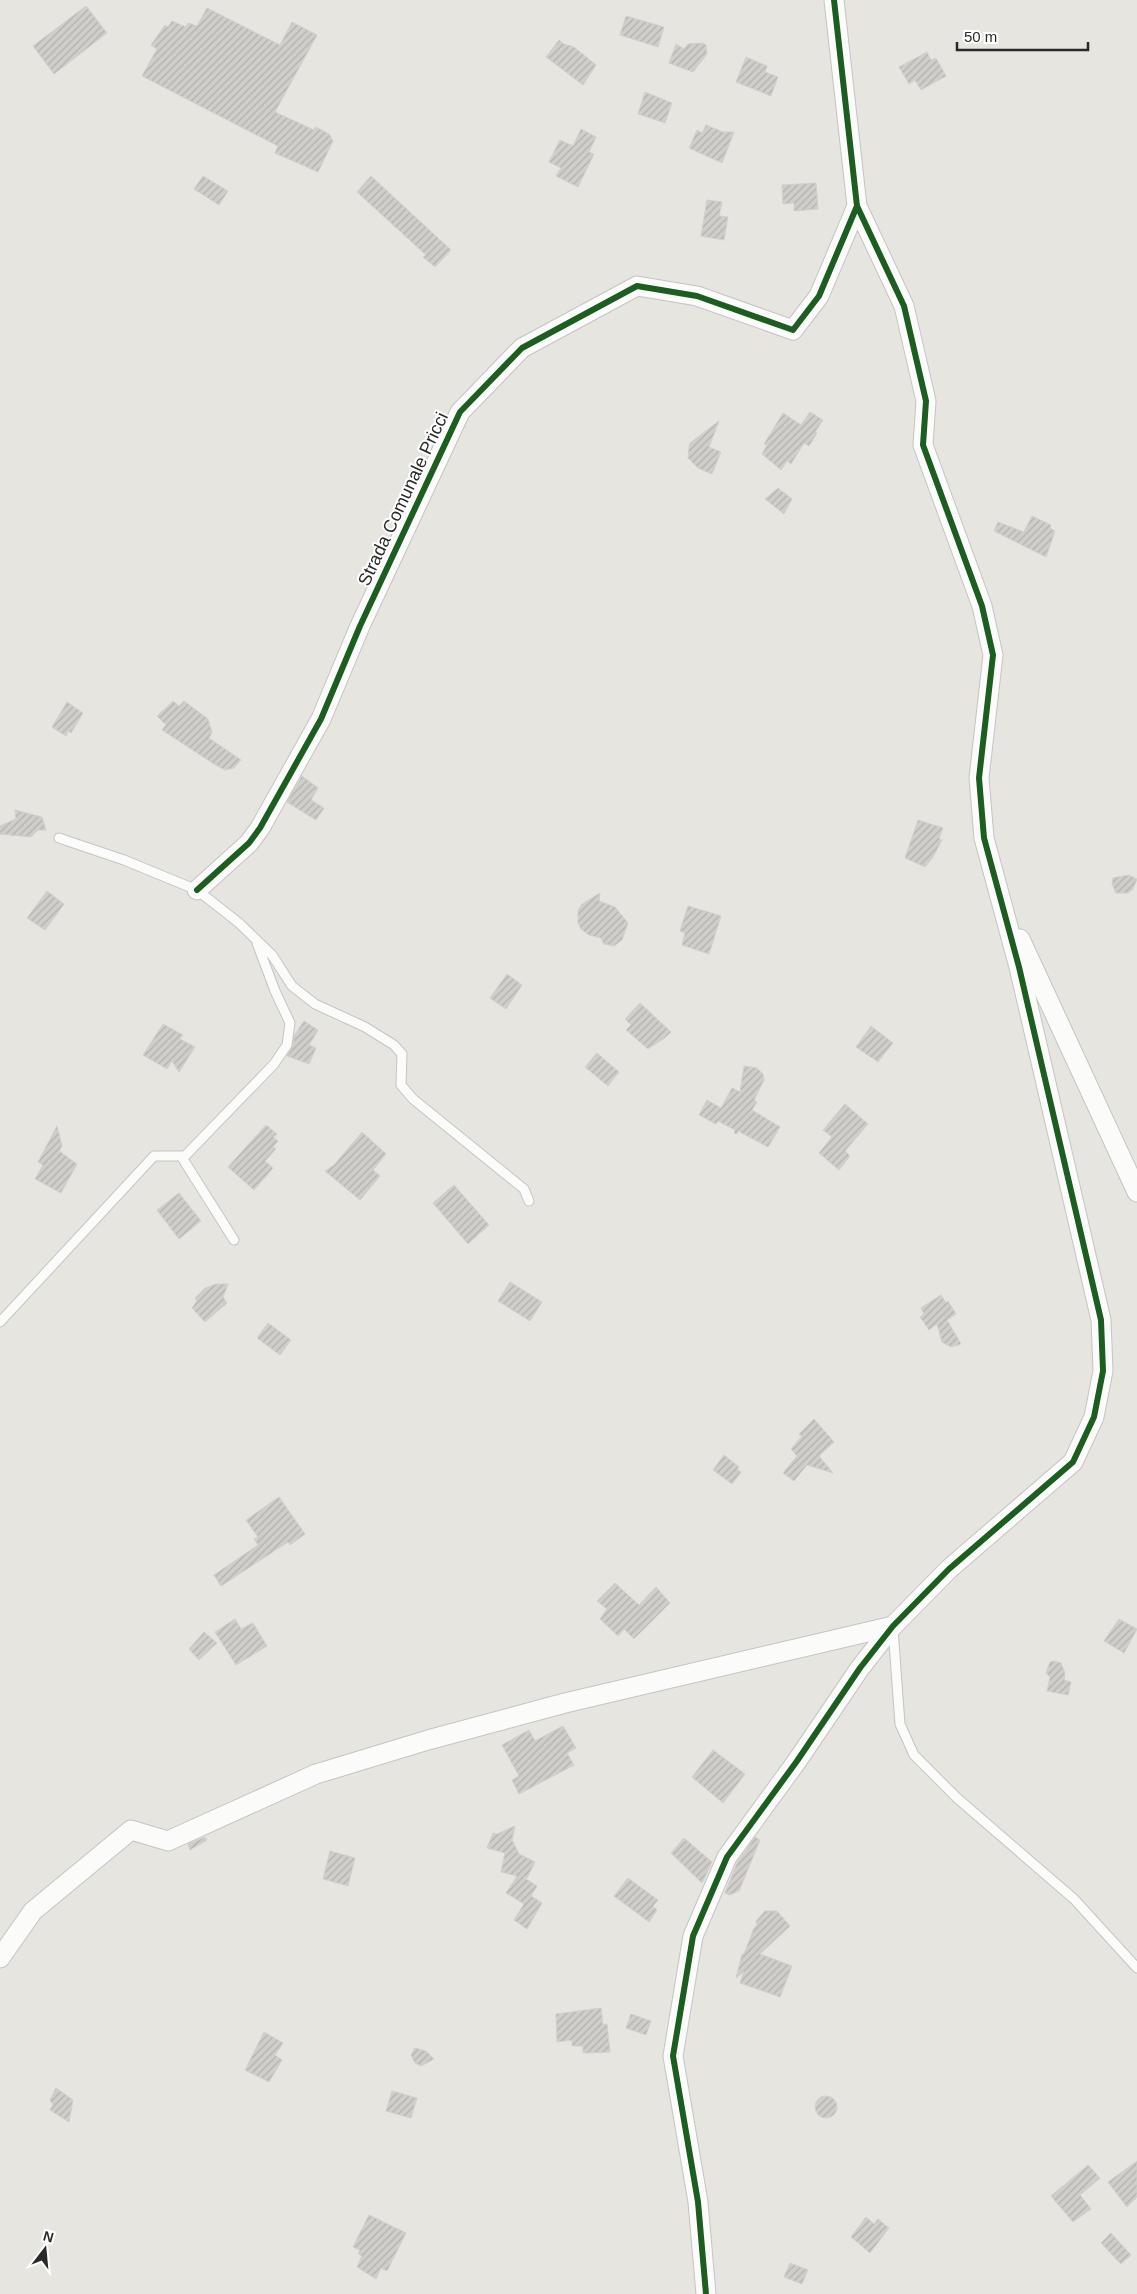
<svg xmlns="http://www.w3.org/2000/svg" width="1137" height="2294" viewBox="0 0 1137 2294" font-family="Helvetica,sans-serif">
<defs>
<pattern id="building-hatch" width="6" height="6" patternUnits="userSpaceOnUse" patternTransform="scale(1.25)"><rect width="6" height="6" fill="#cfcecb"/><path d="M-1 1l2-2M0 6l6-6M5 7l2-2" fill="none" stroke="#b2b1ae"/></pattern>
</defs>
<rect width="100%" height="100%" fill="#e6e5e0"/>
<!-- building -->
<path fill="url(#building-hatch)" stroke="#d1d0cc" d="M86 6 107 33 54 74 33 46Z
M207 8 280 45 292 22 317 35 275 112 314 130 316 127 329 134 333 141 318 172 275 153 278 146 142 76 157 49 151 45 165 25 168 27 172 21 186 27 188 23 197 26Z
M626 16 664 27 658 47 620 35Z
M559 40 564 44 574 47 596 65 583 85 546 57Z
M703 43 706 45 707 54 693 72 669 63 676 44 684 49 688 44Z
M927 52 931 60 936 58 946 76 921 90 915 80 909 84 899 67Z
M746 57 767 66 765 72 778 77 771 96 736 82Z
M645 92 672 103 665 123 638 114Z
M706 125 723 132H734L722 163 689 148 697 130 702 133Z
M581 129 596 137 589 152 594 154 578 187 556 176 561 168 549 162 560 140 573 146Z
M203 176 228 191 219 205 194 189Z
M371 176 451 250 435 267 423 257 426 255 357 192Z
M816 183 818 209 794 211V203L783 204 782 185Z
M707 200 722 202 719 216 728 217 724 240 701 236Z
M810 412 823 420 815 432 817 433 809 446 804 443 791 464 787 461 781 470 762 454 767 445 764 444 783 413 801 425Z
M719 421 709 447 721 452 712 474 698 468 688 458 689 447 690 443Z
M778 488 792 499 784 514 765 499Z
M1032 516 1051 525 1050 528 1055 531 1046 557 994 531 998 522 1024 532Z
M173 701 179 706 184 701 208 719 212 732 209 738 241 760 234 768 225 770 214 764 162 730 166 725 157 716Z
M67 702 83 713 71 733 68 731 66 736 52 727Z
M302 776 318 788 311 800 324 808 316 820 287 802Z
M15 810 42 817 46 830H38L31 837 0 834V826L16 819Z
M918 820 943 828 939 839 942 840 933 857 925 867 905 858Z
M1129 875 1137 879 1133 889 1128 893H1116L1112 884 1113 878Z
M47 891 64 904 45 930 27 918Z
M600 893 599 901 615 907 628 923 622 940 614 946 604 944 601 938 589 935 581 929 578 923V910L582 904Z
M688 906 721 916 709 954 682 945 685 933 680 931Z
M507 974 522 985 506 1009 490 998Z
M640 1003 671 1032 666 1037 648 1049 626 1030 631 1025 625 1019Z
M304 1021 318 1030 309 1045 316 1048 309 1064 287 1056 293 1046 294 1036Z
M163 1024 183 1035 180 1039 195 1047 179 1072 172 1061 167 1069 143 1055Z
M871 1026 893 1043 878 1062 856 1047Z
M597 1053 619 1072 608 1086 585 1067Z
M744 1066 757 1068 763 1074 764 1080 754 1100 757 1102 752 1110 780 1127 768 1147 738 1131 737 1134 734 1133 735 1130 718 1121 716 1124 699 1115 707 1100 721 1108 732 1088 740 1092Z
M845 1104 868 1124 845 1151 850 1156 839 1170 819 1153 832 1137 823 1130Z
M266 1125 277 1134 273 1137 278 1141 273 1147 276 1149 265 1161 273 1168 254 1190 228 1167Z
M57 1126 62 1146 59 1151 77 1164 61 1193 35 1179 43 1165 38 1162Z
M362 1132 386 1154 373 1170 380 1176 360 1200 325 1171 334 1165Z
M454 1185 489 1225 468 1244 433 1203Z
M179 1193 201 1221 179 1239 157 1210Z
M510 1282 542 1302 530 1321 498 1301Z
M216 1284H228L223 1297 227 1303 205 1322 192 1308 197 1301 195 1298 205 1288Z
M941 1295 946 1303 948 1301 956 1314 947 1320 961 1344 951 1347 942 1342 937 1324 929 1330 920 1317 924 1314 921 1308Z
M268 1323 291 1340 280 1355 257 1338Z
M814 1419 834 1442 819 1456 833 1473 807 1465 794 1481 783 1473 797 1456 791 1449 802 1436 799 1434Z
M724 1455 739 1467 737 1469 741 1472 732 1484 713 1470Z
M279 1497 305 1534 290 1545 288 1542 221 1586 214 1575 258 1545 254 1539 258 1537 246 1520Z
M615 1583 639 1605 656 1587 670 1603 634 1639 624 1629 618 1636 600 1619 607 1609 597 1601Z
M235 1619 241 1629 253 1623 267 1646 236 1665 215 1632Z
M1119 1619 1137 1629 1124 1653 1104 1641Z
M204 1632 217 1643 199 1660 189 1649Z
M1054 1661 1061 1663 1065 1673 1064 1680 1071 1682 1068 1695 1047 1691 1050 1677 1046 1673 1050 1662Z
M563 1726 576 1748 567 1753 574 1765 519 1794 512 1780 519 1776 502 1745 529 1730 535 1741Z
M713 1750 745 1774 723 1803 692 1777Z
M515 1826 512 1840 519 1854 535 1862 527 1878 523 1877 537 1886 531 1896 542 1903 527 1929 514 1920 524 1904 506 1893 517 1876 501 1872 505 1853 487 1848 493 1833 497 1834Z
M205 1837 207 1840 190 1850 188 1844Z
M755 1837 760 1840 739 1891 729 1895 725 1893 737 1863Z
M684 1838 712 1862 702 1883 671 1853Z
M330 1851 355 1858 348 1886 323 1879Z
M628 1878 658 1900 653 1906 657 1910 649 1922 614 1896Z
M765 1911H777L790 1926 760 1954 792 1966 780 1997 740 1983 744 1971 736 1978 742 1954H744L754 1928 757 1925 756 1921Z
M601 2008 603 2025 607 2024 610 2052 583 2053V2046H572V2040L557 2042 556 2014Z
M631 2014 651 2021 646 2035 626 2028Z
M264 2032 283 2043 275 2055 282 2060 269 2082 245 2070Z
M415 2048 426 2051 434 2059 421 2066 415 2063 411 2055Z
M56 2088 73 2100 69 2122 50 2110 53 2105 50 2100Z
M392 2091 417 2098 411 2118 386 2111Z
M815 2107a11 11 0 1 1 22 0a11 11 0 1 1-22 0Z
M1137 2161V2197L1127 2207 1108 2182Z
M1088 2165 1100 2178 1080 2195 1091 2209 1073 2222 1051 2196Z
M369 2215 406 2233 387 2271 381 2268 376 2279 357 2267 362 2256 358 2254 360 2250 353 2247Z
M866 2217 874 2224 878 2219 889 2228 870 2253 851 2237Z
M1111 2233 1131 2255 1121 2264 1101 2243Z
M790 2263 808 2270 802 2284 784 2277Z"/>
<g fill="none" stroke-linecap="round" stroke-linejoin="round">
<!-- service casing -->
<g stroke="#c4c4c5" stroke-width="11">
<path id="service" d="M59 838 124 860 197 890 239 923 272 955 292 986 315 1004 365 1027 394 1045 402 1054 401 1085 413 1099 524 1189 529 1201
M181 1156 234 1240
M0 1322 154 1156H185L274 1064 287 1045 290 1023 275 991 257 943
M893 1629 900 1724 914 1755 957 1798 1074 1899 1137 1968"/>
</g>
<!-- minor casing -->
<g stroke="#c4c4c5" stroke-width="21">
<path id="minor" d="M197 890 249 843 260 828 321 719 360 626 460 412 522 348 637 286 697 296 793 330 819 296 857 206
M1020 939 1137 1192
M0 1958 33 1911 131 1830 168 1841 316 1774 428 1740 565 1703 893 1626
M706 2294 698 2202 673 2056 693 1936 727 1857 797 1761 860 1668 893 1626 949 1569 1073 1462 1094 1417 1103 1371 1101 1320 1019 967 984 838 979 778 993 655 982 606 923 445 926 401 904 306 857 206 834 0"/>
</g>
<!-- service -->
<use href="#service" stroke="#fbfbfa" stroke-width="9"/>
<!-- minor -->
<use href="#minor" stroke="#fbfbfa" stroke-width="19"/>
<!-- cycleway casing -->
<g stroke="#fff" stroke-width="9">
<path id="cycleway" d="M197 890 249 843 260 828 321 719 360 626 460 412 522 348 637 286 697 296 793 330 819 296 857 206
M706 2294 698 2202 673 2056 693 1936 727 1857 797 1761 860 1668 893 1626 949 1569 1073 1462 1094 1417 1103 1371 1101 1320 1019 967 984 838 979 778 993 655 982 606 923 445 926 401 904 306 857 206 834 0"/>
</g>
<!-- cycleway -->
<use href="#cycleway" stroke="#1b5e20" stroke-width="6"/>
</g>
<g text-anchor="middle" stroke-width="4" stroke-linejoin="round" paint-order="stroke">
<!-- street labels -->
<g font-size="18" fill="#292929" stroke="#fff">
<text transform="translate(403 499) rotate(-65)" y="6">Strada Comunale Pricci</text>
</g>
</g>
<!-- north arrow -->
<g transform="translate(45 2249) rotate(16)" stroke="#ffffff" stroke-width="4" paint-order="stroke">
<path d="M0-4L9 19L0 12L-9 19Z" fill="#292929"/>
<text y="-8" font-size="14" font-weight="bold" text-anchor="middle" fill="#292929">N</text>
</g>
<!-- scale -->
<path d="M957 42v8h131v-8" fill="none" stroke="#292929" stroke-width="2.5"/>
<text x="964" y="42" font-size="15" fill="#292929" stroke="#ffffff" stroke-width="4" paint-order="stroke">50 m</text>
</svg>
